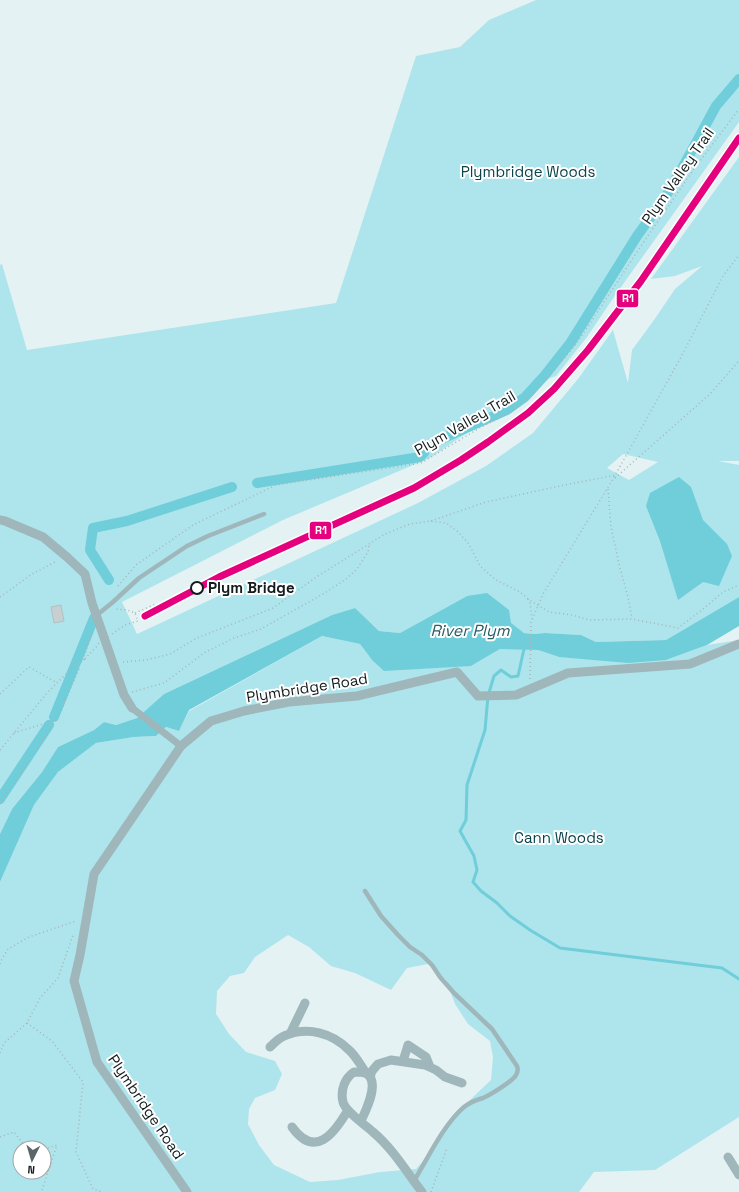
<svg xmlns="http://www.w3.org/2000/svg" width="739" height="1192" viewBox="0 0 739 1192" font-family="'Space Grotesk',sans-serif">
<rect width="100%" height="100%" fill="#e5f2f4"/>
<!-- green -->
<path fill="#aee4ec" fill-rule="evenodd" d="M536 0H739V122L616 294 587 337 556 376 535 383 502 409 430 458 283 520 122 602 137 634 418 503 486 466 533 433 578 379 613 330 628 383 632 350 654 320 675 289 702 266 675 276 651 279 739 157V461H718L739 465V597L666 640 596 642 581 635 545 633 534 634 524 633 467 596 400 633 379 631 355 608 332 615 164 694 137 718 116 725 104 722 94 730 58 747 42 772 12 809 0 834V265L2 264 27 350 336 303 416 56 460 47 489 20ZM623 454 658 462 629 480 607 468Z
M322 636 360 644 372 660 471 666 500 649H524L538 650 559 657 666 660 707 645 739 640V1117L655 1170 594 1172 579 1192H0V882L34 805 58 772 96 743 134 737 156 736 166 727 179 731 189 711ZM288 935 309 947 331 966 355 973 391 990 407 968 428 964 446 980 455 1004 468 1024 490 1041 493 1057 491 1080 471 1099 452 1120 435 1147 416 1169 380 1172 338 1180 310 1182 274 1165 259 1145 248 1124 249 1109 255 1098 275 1090 282 1074 275 1061 246 1052 229 1034 216 1014 217 991 230 976 244 973 255 957ZM20 1148H44V1172H20Z"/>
<!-- water -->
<path fill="#6fced9" d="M679 477 691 487 703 520 727 544 732 556 719 586 703 582 678 600 660 541 646 506 650 493Z
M487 593 509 610 511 623 524 633 534 634 545 633 581 635 596 642 666 640 739 597V626L707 645 666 660 628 663 559 657 538 650 500 649 471 666 384 671 372 660 360 644 322 636 189 710 179 731 166 727 156 736 134 737 96 743 58 772 34 805 0 882V834L12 809 42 772 58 747 94 730 104 722 116 725 137 718 164 694 332 615 355 608 379 631 400 633 467 596Z"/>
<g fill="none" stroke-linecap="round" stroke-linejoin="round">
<!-- stream -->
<path stroke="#6fced9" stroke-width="3" d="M526 647 524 649 518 676 511 677 501 670 494 676 488 696 485 730 467 785 466 820 460 831 474 856 477 870 473 882 481 891 497 903 510 916 530 930 560 948 722 968 739 979"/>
<!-- canal -->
<path stroke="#6fced9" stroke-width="10" d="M435 442 507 410 525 397 545 375 571 342 637 236 666 196 685 163 716 106 739 79
M257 483 420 457 424 453
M109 580 90 550 93 528 127 521 232 487
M54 717 94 618
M0 799 49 725"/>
</g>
<!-- building -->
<path fill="#c6d0d2" stroke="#b5bfc1" d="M61 605 64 621 54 623 51 607Z"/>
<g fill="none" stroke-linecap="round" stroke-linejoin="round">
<!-- path -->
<path stroke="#a4b6b8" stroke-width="1.5" stroke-dasharray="1 3" stroke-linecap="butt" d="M615 478 710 394 739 361
M608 489 611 527 620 568 628 597 632 618
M431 521 486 502 560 486 616 475
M118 586 136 565 193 525 276 485 421 463 483 426 511 412 531 395 550 375 577 343 643 243 694 169 739 109
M0 597 32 574 57 561
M528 599 530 603 532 619
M135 613 156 604
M112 634 125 625 138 621 135 613 127 610 116 609
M85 659 97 646
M83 660 92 633
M123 662 146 660 170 654 197 638 273 608 318 576 385 534 410 524 430 521 446 523 457 531 469 544 480 566 496 580 520 592 528 599 549 612 572 615 589 620 632 619 678 628 703 609 723 592 739 585
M530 679 531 622 543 594 613 479 681 357 723 276 739 255
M132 692 164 683 204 653 234 638 261 629 323 594 346 579 357 569 368 552 369 545
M0 694 29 667 57 683
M14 733 56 720
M0 750 47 693 71 669
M0 804 58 717 80 667
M0 964 2 959 8 949 29 937 76 921
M27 1023 52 1041 83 1082 76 1152 93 1189 102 1192
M0 1053 4 1043 27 1023 40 998 58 978 73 935
M0 1137 14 1132 26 1148
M44 1149 57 1145 42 1190 44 1192
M431 1192 447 1148"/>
<!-- service -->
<path stroke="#9fb6ba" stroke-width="4.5" d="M97 615 113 602 139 578 187 546 208 536 264 514
M365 891 381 916 398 935 410 947 422 955 432 965 440 977 454 993 492 1029 517 1066C518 1069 518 1072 516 1075 513 1081 490 1095 483 1098 476 1100 470 1102 464 1107 444 1124 428 1158 414 1181"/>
<!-- pedestrian -->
<path stroke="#9fb6ba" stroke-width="7" d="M132 708 181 746"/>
<!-- minor -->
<path stroke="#9fb6ba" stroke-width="9" d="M0 520 5 521 43 537 67 557 85 574 92 603 124 695 132 708
M290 1034 305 1003
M270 1047C274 1043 279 1038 284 1036 308 1026 332 1033 349 1050 356 1056 361 1066 366 1073
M403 1061 408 1045 426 1057 430 1067
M370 1077 372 1071 378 1064 391 1060 425 1065 436 1070 445 1077 462 1083
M361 1121C366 1110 380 1083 367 1074 364 1072 358 1072 354 1072 345 1078 340 1090 343 1102 345 1111 365 1125 373 1132 393 1149 406 1171 422 1192
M292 1127C315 1159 334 1134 348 1110
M728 1157 739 1175
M187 1192 97 1062 74 981 80 955 94 874 181 746 211 721 244 711 289 702 357 696 457 672 478 696 516 695 568 673 690 664 739 644"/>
<!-- path-bridge -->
<path stroke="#a4b6b8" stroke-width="1.5" stroke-dasharray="1 3" stroke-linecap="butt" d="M98 644 111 635
M71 669 85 659"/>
<!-- rail-1 casing -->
<g stroke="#fff" stroke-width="10">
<path id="rail-1" d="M145 616 219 577 414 488 461 460 488 442 528 413 554 389 588 350 641 281 739 138"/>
</g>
<!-- rail-1 -->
<use href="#rail-1" stroke="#e5007d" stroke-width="7"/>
</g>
<!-- markers -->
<circle fill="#fff" stroke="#131b1d" stroke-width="2" cx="197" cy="588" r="6"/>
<g text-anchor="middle" stroke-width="4" stroke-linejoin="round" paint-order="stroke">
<!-- park labels -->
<g font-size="15" fill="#0a444b" stroke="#fff">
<text x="528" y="177">Plymbridge Woods</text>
<text x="559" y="843">Cann Woods</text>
</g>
<!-- street labels -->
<g font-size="15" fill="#131b1d" stroke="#fff">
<text transform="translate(678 176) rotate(-55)" y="5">Plym Valley Trail</text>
<text transform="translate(465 423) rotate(-30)" y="5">Plym Valley Trail</text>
<text transform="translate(307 688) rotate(-9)" y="5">Plymbridge Road</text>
<text transform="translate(146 1107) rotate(56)" y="5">Plymbridge Road</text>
</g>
<!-- stop labels -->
<g font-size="15" font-weight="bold" fill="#131b1d" stroke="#fff" text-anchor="start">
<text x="208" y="593">Plym Bridge</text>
</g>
<!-- water labels -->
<g font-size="16" font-style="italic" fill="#295d65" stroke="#fff">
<text x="470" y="636">River Plym</text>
</g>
</g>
<g stroke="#fff" stroke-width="1.5">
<rect x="616" y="289" width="23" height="19" rx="4" fill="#e5007d"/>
<rect x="309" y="521" width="23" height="19" rx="4" fill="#e5007d"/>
</g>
<g font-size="11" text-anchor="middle" font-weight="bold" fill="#fff">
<text x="628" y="302">R1</text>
<text x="321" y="534">R1</text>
</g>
<!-- north arrow -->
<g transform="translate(32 1160) rotate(185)"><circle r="19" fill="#ffffff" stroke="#a1a4a5"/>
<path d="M0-3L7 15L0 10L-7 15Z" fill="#5c6668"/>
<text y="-6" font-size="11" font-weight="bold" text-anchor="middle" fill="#131b1d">N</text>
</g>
</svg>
